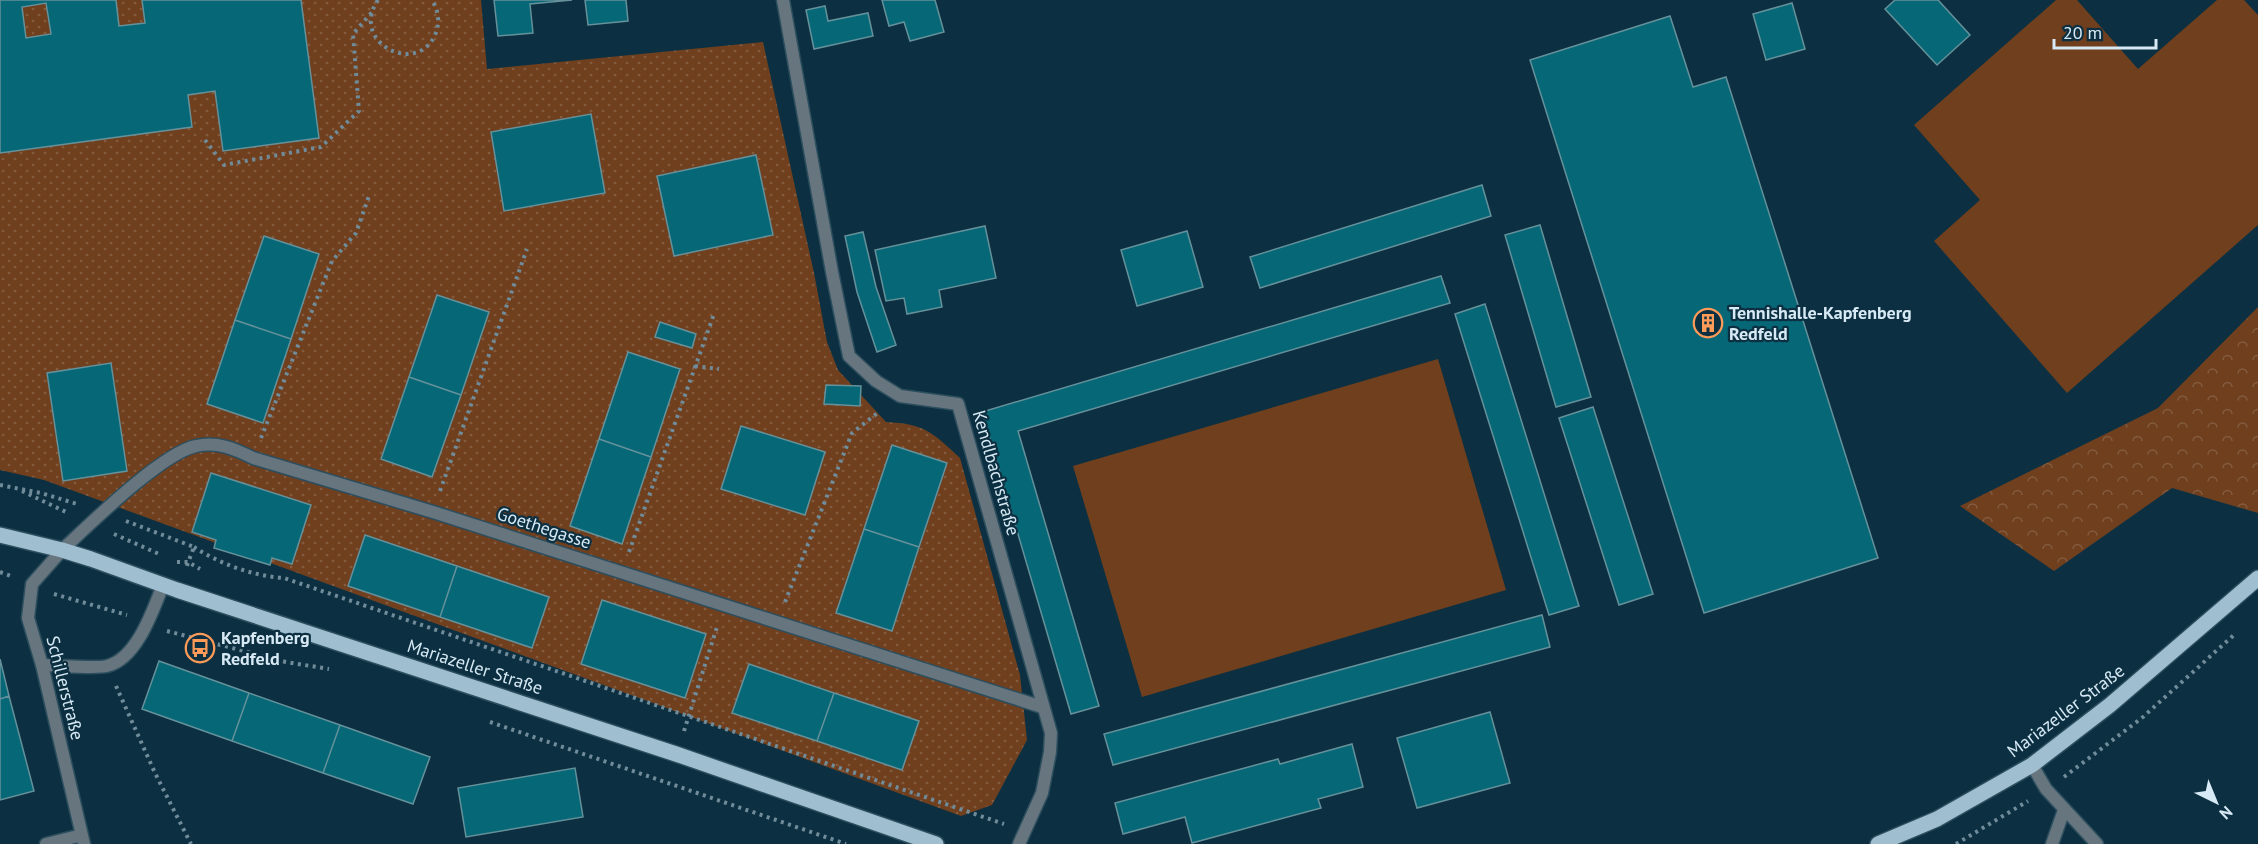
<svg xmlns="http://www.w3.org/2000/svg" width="2258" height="844" viewBox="0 0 2258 844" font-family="'PT Sans',sans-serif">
<defs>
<pattern id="grass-dots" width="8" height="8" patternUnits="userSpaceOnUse" patternTransform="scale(1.5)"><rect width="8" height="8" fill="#6f3f1e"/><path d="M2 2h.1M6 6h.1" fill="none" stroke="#835b3f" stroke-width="1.8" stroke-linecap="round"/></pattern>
<pattern id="forest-crowns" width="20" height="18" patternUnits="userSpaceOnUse" patternTransform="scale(1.5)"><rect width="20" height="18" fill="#6f3f1e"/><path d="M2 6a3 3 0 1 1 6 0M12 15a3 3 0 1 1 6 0" fill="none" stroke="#835b3f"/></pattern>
</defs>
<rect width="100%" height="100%" fill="#0c3041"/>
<!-- grass -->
<path fill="url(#grass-dots)" d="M0 0H481L487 69 763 42 814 273 827 342 838 370 886 422C925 424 932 432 960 458L1020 675 1027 740 992 805 961 816 44 480 0 470Z"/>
<!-- forest -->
<path fill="url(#forest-crowns)" d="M2258 307V513L2172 488 2054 571 1960 506 2158 408Z"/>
<!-- pitch -->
<path fill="#6f3f1e" d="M2056 0H2077L2138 69 2217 0H2244L2258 15V225L2067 393 1934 241 1980 200 1914 125Z
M1438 359 1506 590 1142 697 1073 466Z"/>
<!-- building -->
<path fill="#066776" stroke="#65919b" stroke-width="1.5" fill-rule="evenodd" d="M0 0H116L119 26 145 23 142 0H301L319 138 223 151 215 91 188 95 192 127 0 153ZM46 3 51 34 26 38 22 7Z
M494 0H572L530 4 533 33 498 36Z
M585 0H626L628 21 588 25Z
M882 0H935L944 32 910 41 904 22 889 26Z
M1895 0H1938L1970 35 1937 65 1885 9Z
M1792 3 1805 49 1766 60 1753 14Z
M825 6 828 21 868 13 873 36 814 49 806 10Z
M1670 16 1693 87 1726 77 1878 558 1704 613 1530 60Z
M591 114 605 193 504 211 491 132Z
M756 155 773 235 674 256 657 176Z
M1482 185 1491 216 1260 288 1250 257Z
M1540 225 1591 397 1556 407 1505 235Z
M985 226 996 278 939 290 942 307 907 314 904 298 886 301 875 250Z
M1187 231 1203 287 1137 306 1121 250Z
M863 232 876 287 896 345 877 352 857 292 845 236Z
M264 236 319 254 291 339 235 320Z
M1441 276 1450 303 1018 431 1099 706 1071 714 982 412Z
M437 295 489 312 461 395 409 377Z
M1485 304 1579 606 1549 615 1455 314Z
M235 320 291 339 263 423 207 404Z
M660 322 696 334 692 348 655 337Z
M628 352 680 369 651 457 599 439Z
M111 363 127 471 63 481 47 373Z
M409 377 461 395 432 477 381 459Z
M826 385 861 386 860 406 824 404Z
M1593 407 1653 594 1619 605 1559 418Z
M741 426 825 452 805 515 721 489Z
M599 439 651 457 622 544 570 526Z
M892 445 947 463 919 547 864 529Z
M211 473 311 505 292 564 272 558 270 565 214 548 216 540 192 532Z
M864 529 919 547 892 631 836 613Z
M365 535 457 566 440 617 348 586Z
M457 566 549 597 532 648 440 617Z
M602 600 706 634 685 698 581 664Z
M1542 615 1550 647 1113 765 1104 734Z
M0 659 9 696 0 699Z
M159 661 249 693 232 741 142 709Z
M749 664 834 693 817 741 732 713Z
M249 693 340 725 323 773 232 741Z
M834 693 919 721 902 770 817 741Z
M9 696 34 791 0 800V699Z
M1490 712 1510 783 1417 808 1397 738Z
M340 725 430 757 413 804 323 773Z
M1352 744 1363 787 1318 799 1321 808 1192 843 1185 817 1123 834 1115 803 1278 759 1280 764Z
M575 768 583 817 466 837 458 788Z"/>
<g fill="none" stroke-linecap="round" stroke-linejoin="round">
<!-- lane casing -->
<g stroke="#2c4e5e" stroke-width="15">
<path id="lane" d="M62 550 32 584 28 618 42 665C58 665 93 669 107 666 137 659 153 610 163 585
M2052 844 2064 810"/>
</g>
<!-- street casing -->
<g stroke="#2c4e5e" stroke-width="15">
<path id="street" d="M783 0 832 272 849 356 876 381 900 396 958 404 1051 733 1050 752 1042 793 1019 844
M62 550C90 524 162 453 196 446 217 441 235 449 253 458L433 512 1042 707
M42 665 84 844
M2032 765 2046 789 2097 844
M46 844 82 835"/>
</g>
<!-- primary casing -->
<g stroke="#2c4e5e" stroke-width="18">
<path id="primary" d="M0 535 62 550 91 559 177 590 676 754 936 844
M1878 844 1937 819 2032 765 2110 705 2258 578"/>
</g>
<!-- path -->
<path stroke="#708c9a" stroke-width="4" stroke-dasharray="3 4.5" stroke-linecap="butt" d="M378 0C349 42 416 77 435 35 440 23 439 12 432 0
M205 140 224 165 321 147 359 111 353 34 372 12
M695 366 719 369
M261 438 332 261 356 233 369 196
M0 485 41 493 77 504
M22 491 66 512
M440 491 527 249
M126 521 194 547 186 568
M114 534 159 554
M194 547C220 564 253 576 284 578L1004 824
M629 552 714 314
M177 562H188L200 569
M0 572 11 576
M54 594 127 615
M785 602 852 433 880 411
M167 631 286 662 329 669
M116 686 155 773 191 844
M490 722 846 844
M684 731 717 627
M2064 777 2143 717 2235 634
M1956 844 2028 801"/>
<!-- lane -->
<use href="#lane" stroke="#66757e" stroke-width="12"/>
<!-- street -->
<use href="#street" stroke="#66757e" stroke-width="12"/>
<!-- primary -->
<use href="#primary" stroke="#9fbed0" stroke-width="15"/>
</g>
<!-- icons -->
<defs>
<g id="building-ring" transform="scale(1.5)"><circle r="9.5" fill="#0c3041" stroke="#fe9b59" stroke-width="1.5"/><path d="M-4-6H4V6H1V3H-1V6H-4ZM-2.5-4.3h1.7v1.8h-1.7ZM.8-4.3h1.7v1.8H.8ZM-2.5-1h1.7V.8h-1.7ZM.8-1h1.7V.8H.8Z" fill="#fe9b59"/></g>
<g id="bus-ring" transform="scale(1.5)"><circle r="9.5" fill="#0c3041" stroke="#fe9b59" stroke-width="1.5"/><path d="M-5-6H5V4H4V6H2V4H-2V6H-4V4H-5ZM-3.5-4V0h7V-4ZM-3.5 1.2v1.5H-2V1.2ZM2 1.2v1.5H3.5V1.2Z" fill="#fe9b59"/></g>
</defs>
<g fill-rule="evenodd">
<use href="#building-ring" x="1708" y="323"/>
<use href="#bus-ring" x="200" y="648"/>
</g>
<g text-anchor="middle" stroke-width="4.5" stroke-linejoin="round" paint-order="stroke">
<!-- poi labels -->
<g font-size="18" font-weight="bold" fill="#d6e9f4" stroke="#0c3041" text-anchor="start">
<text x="1729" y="319">Tennishalle-Kapfenberg<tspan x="1729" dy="21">Redfeld</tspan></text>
<text x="221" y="644">Kapfenberg<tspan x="221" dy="21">Redfeld</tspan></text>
</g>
<!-- street labels -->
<g font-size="18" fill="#d6e9f4" stroke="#0c3041">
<text transform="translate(996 473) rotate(74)" y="6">Kendlbachstraße</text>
<text transform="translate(544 528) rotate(18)" y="6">Goethegasse</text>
<text transform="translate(475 667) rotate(18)" y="6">Mariazeller Straße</text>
<text transform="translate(65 688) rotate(76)" y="6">Schillerstraße</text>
<text transform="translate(2066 711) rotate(-37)" y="6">Mariazeller Straße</text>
</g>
</g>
<!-- north arrow -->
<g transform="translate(2216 802) rotate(137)" stroke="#0c3041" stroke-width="4.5" paint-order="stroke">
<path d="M0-4.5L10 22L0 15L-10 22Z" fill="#d6e9f4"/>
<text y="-9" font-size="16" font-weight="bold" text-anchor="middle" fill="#d6e9f4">N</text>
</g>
<!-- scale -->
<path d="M2054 39v9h102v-9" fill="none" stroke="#d6e9f4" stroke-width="3"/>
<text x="2063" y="39" font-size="18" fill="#d6e9f4" stroke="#0c3041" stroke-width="4.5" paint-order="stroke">20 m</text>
</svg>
